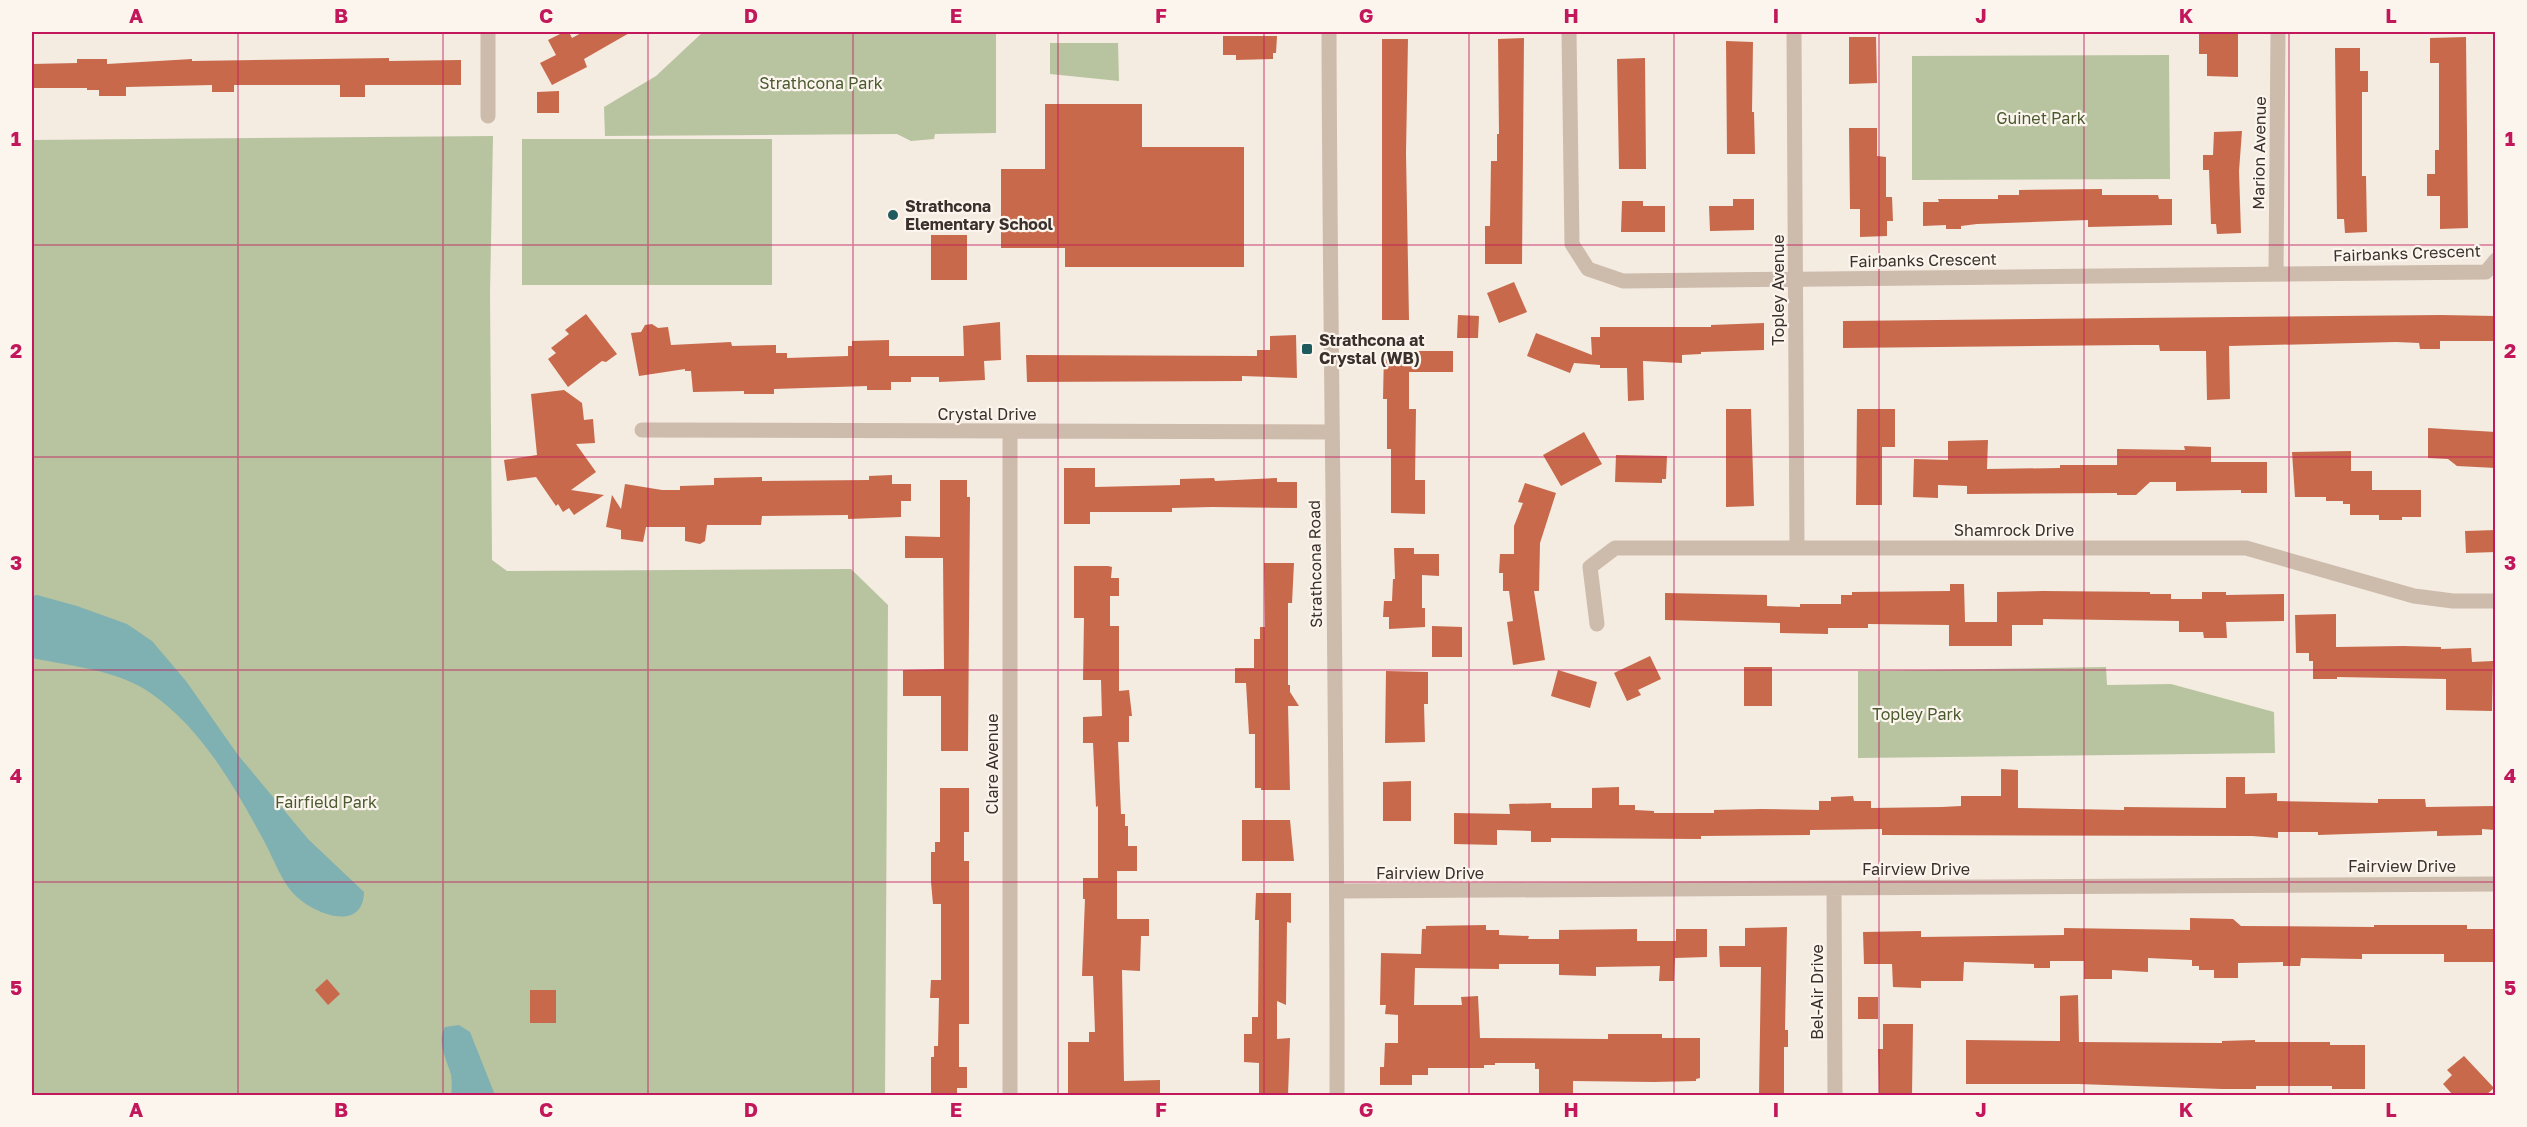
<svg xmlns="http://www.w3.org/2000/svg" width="2527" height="1127" viewBox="0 0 2527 1127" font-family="'Golos Text',sans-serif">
<rect width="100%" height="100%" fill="#f4ebe1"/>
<!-- green -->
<path fill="#b8c4a0" d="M703 32H1152V33H996V133L935 134 934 139 911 141 897 134 605 136 604 107 656 76Z
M1050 43H1118L1119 81 1050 74Z
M2169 55 2170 179 1912 180V56Z
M493 136 490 294 492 560 507 571 851 569 888 605 885 1095H32V140Z
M522 139H772V285H522Z
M2106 667 2107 685 2171 684 2274 712 2275 753 1858 758V671Z"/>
<!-- water -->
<path fill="#7fb0b2" d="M37 595 77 606 127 624 152 641 186 681 238 755 308 839 364 892C363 934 312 913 295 895 282 883 272 855 263 839 234 786 201 727 149 692 117 670 70 666 32 658V596Z
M459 1025 470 1032 495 1095H451C452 1089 452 1082 451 1075 447 1060 436 1042 445 1027Z"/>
<!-- building -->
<path fill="#c8694b" d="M564 32H569L572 38 583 32H631L584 59 587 67 552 85 540 63 556 55 548 40Z
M2199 32H2238V77L2207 76V54H2199Z
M1223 36H1277L1276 53H1273V59L1236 60V55H1223Z
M1849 37H1876L1877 83 1849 84Z
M2466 37 2468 228 2440 229V196H2427V174H2435V150H2439V63H2430V38Z
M1524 38 1522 264H1485V226H1490L1491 161H1497V134H1499L1498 39Z
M1382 39H1408L1406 153 1409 320H1382Z
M1726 41 1753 42 1752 112H1754L1755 154H1727Z
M2335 48H2360V71H2368V92H2362V176H2366L2367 232 2345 233 2344 219H2337Z
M389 58V61L461 60V85H365V97H340V85H234V92H212V85L126 87V96H99V90H87V88H32V64L77 63V59H107V64L192 59V61Z
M1645 58 1646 169H1619L1617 59Z
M559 91V113H537V92Z
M1045 104H1142V147H1244V267H1065V248H1001V169H1045Z
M1849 128H1877V156L1886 157V197H1892L1893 221H1887V236L1860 237V209H1850Z
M2242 131 2239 171 2241 233 2217 234 2216 224H2211L2209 170H2203V155H2213L2214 132Z
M2102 189V195H2158L2159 199H2172V225L2088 227V220L1977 224 1961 226V229H1946V225L1923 226V202H1939L1938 199H1998V195H2019V190Z
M1733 199H1754V230L1710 231 1709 206H1733Z
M1622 201H1643V206H1665V232H1621Z
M931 235H967V280H931Z
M1514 282 1527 312 1499 323 1487 293Z
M586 314 617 354 606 362 602 361 568 387 548 359 556 353 551 348 569 334 565 330Z
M1458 315 1479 316 1478 338H1457Z
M2441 315 2495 316V341H2440V349H2420L2419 343 2396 342 2229 346 2230 399 2207 400 2206 351H2160L2159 345H2135L1843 348V321Z
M1000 322 1001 360 984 361 985 380 939 382V377H911V382H891V390H867V386L774 389V394H744V391L693 392 691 371H685V369L639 376 631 333 641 332 645 325 652 324 658 328 668 327 671 345 731 342 732 346 776 345V353H787V358L848 356V346H852V341L889 340V356H964L963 326Z
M1764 323V350L1701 352V354L1682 355V363L1643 361 1644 400 1628 401 1627 368H1600V365L1574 363 1570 373 1527 356 1536 333 1592 355 1591 337H1600V327H1711V325Z
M1296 335 1297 378 1242 376V381L1027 382 1026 355 1257 356V350H1270V336Z
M1384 351H1453V372H1409V409H1416L1415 480H1425V514L1391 513V449H1387V399H1383Z
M564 390 582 403 584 420 593 419 595 443 576 444 596 472 571 490 604 495 574 515 569 508 563 512 558 504 556 506 536 477 507 481 504 460 537 455 531 394Z
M1726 409H1751L1754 506 1726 507Z
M1857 409H1895V447H1882V505H1856Z
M2428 428 2496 432V468L2457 466 2448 459 2428 458Z
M1584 432 1602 464 1561 486 1543 455Z
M1988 440 1987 469 2060 468V465H2117V449L2185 450 2184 446 2211 447V462H2267V493H2241V490L2176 491V482H2150L2136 495H2117V493L1967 494V486L1938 485V498L1913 497 1914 459 1948 460V441Z
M2351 451V471H2372V490H2421V517H2402V520H2379V515H2350V504H2343V501H2326V497H2295L2292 452Z
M1616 455 1667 456 1666 479H1662V483L1615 482Z
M1064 468H1095V487L1180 485V479L1214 478 1215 481 1277 478V482H1297V508L1212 507 1172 508V512H1090V524H1064Z
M892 475V484H911V501H901V517L848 519V515L762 516 761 525H707L705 541 700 544 685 541V527H646L643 542 621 539V530L606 527 612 495 621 509 625 484 662 490H680V486L714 485V478L762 477V481L869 480V476Z
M940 480H967V497H970L968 751H941V696H903V670L944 669 943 558H905V536L940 537Z
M1525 483 1556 493 1540 543 1539 591H1534L1545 660 1513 665 1507 622 1513 621 1509 591H1503V573H1499L1500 554H1514V526L1523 503 1518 502Z
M2496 530V552L2466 553 2465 531Z
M1394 548H1414V554H1439V576L1422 575V608H1425V627L1389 629V617H1383L1384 601H1392L1393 579H1395Z
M1264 563H1294L1292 603H1288V685H1290V692L1299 706H1288L1290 790H1261V788H1255V734H1249L1246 683H1235V668H1254V639H1260V627H1265Z
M1074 566H1108L1112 567 1111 578H1119V596H1110V626H1119V691L1129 690 1132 716H1129V742H1118L1121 814H1125V826H1128V846H1137V871H1117V919H1149V936H1141L1140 971 1122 970 1124 1081 1160 1080V1095H1068V1042H1089V1032H1095L1093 976H1082L1085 899H1083V878H1098V806L1096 807 1093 743H1083V717L1102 716 1101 680H1083L1084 618H1074Z
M1950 584H1964L1965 622H1997V592L2043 591 2150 592V594H2171V599H2202V592H2226V595L2284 594V621L2226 622 2227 638H2204L2203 632H2179V621L2043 619V625H2012V646H1949V625L1868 624V628H1828V634L1780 633V623L1665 620V593L1767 595V606L1800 607V604H1841V595H1852V592L1950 591Z
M2336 614V647L2403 646 2441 647V649L2471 648 2472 662 2493 661 2492 711 2446 710V679L2337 677V679H2313V661H2309V653H2296L2295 615Z
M1432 626 1462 627V657H1432Z
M1650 656 1661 679 1638 690 1641 695 1627 701 1614 673Z
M1744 667H1772V706H1744Z
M1558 670 1597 682 1590 708 1551 696Z
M1386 671 1428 672V704H1424L1425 742 1385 743Z
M2001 769 2018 770V808L2124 810V807L2226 808V777H2245V794L2277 793V801L2378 803V799H2425L2426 807 2495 806V830L2482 829V835L2437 836V831L2318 835V832H2278V838L2252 836 1882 835V829L1810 830V835L1701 836V839L1551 838V842H1531V831L1497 830V845L1454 844V813L1510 814 1509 804 1551 803V808H1592V788L1619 787V805H1635V810L1654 811V813H1714V810L1761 809 1819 810V801H1831V797L1853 796 1854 801H1871V808L1942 807 1961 806V796H2001Z
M1411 781V821H1383V782Z
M940 788H969V832H964V861H969V1024H959V1067H967V1088H957V1095H931V1057H934V1046H938L939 998H930L931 980H941V904H933L931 882V852H935V842H940Z
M1242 820H1290L1294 861H1242Z
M1256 893H1291V923L1287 922 1286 1005 1277 1001V1039L1290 1038 1288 1095H1259V1063L1244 1062V1034H1252V1017H1258L1259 920H1255Z
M2190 918 2233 919 2241 926 2374 927V925H2467V929H2496V962H2444V954H2362V959L2301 958 2300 966H2283V962L2238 963V978H2214V970H2199V966H2192V960L2148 958V972L2112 970V979H2084V961H2050V968H2034V964L1964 962 1963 981H1921V988L1893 987 1892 964H1864L1863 932 1921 931V937L2064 935V928L2190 930Z
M1486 925V930H1499V935L1529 936 1528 939H1559V930L1637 929V941H1676V929H1707V957L1675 958 1674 981H1659L1660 966 1596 967V976L1559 975V964H1499V969L1415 968 1414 1005H1462L1461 997 1478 996 1480 1038 1608 1039V1034H1662V1038H1700V1078L1696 1079V1081L1654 1082 1573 1081V1095H1539V1069H1535V1063H1495V1065H1484V1068H1428V1075H1412V1085H1380V1067H1384L1385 1043H1398V1015L1385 1014 1386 1005H1380L1381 953 1421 954 1422 929H1426V926Z
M1787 927 1785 1030H1788V1047H1784V1095H1759L1761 967H1720L1719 946H1745V928Z
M327 979 340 994 328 1005 315 990Z
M530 990H556V1023H530Z
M2078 995 2079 1042 2222 1043V1041L2255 1040V1042H2330V1045H2365V1089H2332V1086H2256V1089H2222L2078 1084H1966V1040L2060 1041V996Z
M1858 997H1878V1019H1858Z
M1883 1024H1913L1912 1095H1879L1878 1049H1883Z
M2464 1056 2494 1088 2486 1095H2453L2443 1084 2452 1075 2447 1070Z"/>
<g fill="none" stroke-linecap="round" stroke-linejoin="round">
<!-- minor -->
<path stroke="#cdbbac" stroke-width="15" d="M488 32V116
M1329 32C1330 386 1338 741 1337 1096
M1569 32 1572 244 1588 269 1623 281 2486 272 2496 260
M1794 32 1797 548
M2276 274 2278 32
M642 430 1331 432
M1597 624 1590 567 1615 548H2246L2414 596 2453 601H2496
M1834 888 1835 1096
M1338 891 2496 884
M1010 1096V432"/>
</g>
<!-- grid -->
<path fill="none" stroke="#c2185b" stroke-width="1.5" stroke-opacity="0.55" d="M238 32V1096M443 32V1096M648 32V1096M853 32V1096M1058 32V1096M1264 32V1096M1469 32V1096M1674 32V1096M1879 32V1096M2084 32V1096M2289 32V1096M32 245H2496M32 457H2496M32 670H2496M32 882H2496"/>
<!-- markers -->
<g fill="#1f5a5e" stroke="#fbf5ee" stroke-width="2">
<circle cx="893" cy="215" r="6"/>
<rect x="1301" y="343" width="12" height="12" rx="3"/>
</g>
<g text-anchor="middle" stroke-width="4.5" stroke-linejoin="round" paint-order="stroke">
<!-- park labels -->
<g font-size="16" fill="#4a5a2e" stroke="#fbf5ee">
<text x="821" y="89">Strathcona Park</text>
<text x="2041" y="124">Guinet Park</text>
<text x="1917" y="720">Topley Park</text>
<text x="326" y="808">Fairfield Park</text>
</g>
<!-- street labels -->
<g font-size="16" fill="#3b302b" stroke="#fbf5ee">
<text transform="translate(2259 153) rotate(-89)" y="6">Marion Avenue</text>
<text transform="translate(2407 253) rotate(-2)" y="6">Fairbanks Crescent</text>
<text transform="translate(1923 260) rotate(-1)" y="6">Fairbanks Crescent</text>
<text transform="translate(1778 290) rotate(-90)" y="6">Topley Avenue</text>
<text x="987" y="420">Crystal Drive</text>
<text x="2014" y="536">Shamrock Drive</text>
<text transform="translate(1315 564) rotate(-91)" y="6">Strathcona Road</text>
<text transform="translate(992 764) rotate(-90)" y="6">Clare Avenue</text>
<text x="2402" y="872">Fairview Drive</text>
<text x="1916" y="875">Fairview Drive</text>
<text x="1430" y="879">Fairview Drive</text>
<text transform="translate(1817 992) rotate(-90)" y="6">Bel-Air Drive</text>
</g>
<!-- poi labels -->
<g font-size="16" font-weight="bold" fill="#3b302b" stroke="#fbf5ee" text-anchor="start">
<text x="905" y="212">Strathcona<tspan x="905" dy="18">Elementary School</tspan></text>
<text x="1319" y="346">Strathcona at<tspan x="1319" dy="18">Crystal (WB)</tspan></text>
</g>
</g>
<!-- border -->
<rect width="2527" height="1127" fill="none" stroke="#fbf5ee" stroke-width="66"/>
<rect x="33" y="33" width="2461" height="1061" fill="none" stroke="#c2185b" stroke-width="2"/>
<g font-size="20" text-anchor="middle" font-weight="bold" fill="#c2185b">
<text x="136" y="23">A</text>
<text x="341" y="23">B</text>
<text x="546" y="23">C</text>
<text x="751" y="23">D</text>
<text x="956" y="23">E</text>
<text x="1161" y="23">F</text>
<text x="1366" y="23">G</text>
<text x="1571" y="23">H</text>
<text x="1776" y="23">I</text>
<text x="1981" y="23">J</text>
<text x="2186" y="23">K</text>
<text x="2391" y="23">L</text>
<text x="16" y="146">1</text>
<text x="2510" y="146">1</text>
<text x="16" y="358">2</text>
<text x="2510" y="358">2</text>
<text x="16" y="570">3</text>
<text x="2510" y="570">3</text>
<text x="16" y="783">4</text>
<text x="2510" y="783">4</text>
<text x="16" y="995">5</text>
<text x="2510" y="995">5</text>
<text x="136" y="1117">A</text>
<text x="341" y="1117">B</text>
<text x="546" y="1117">C</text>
<text x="751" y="1117">D</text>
<text x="956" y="1117">E</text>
<text x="1161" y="1117">F</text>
<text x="1366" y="1117">G</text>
<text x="1571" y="1117">H</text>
<text x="1776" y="1117">I</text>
<text x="1981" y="1117">J</text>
<text x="2186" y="1117">K</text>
<text x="2391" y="1117">L</text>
</g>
</svg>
